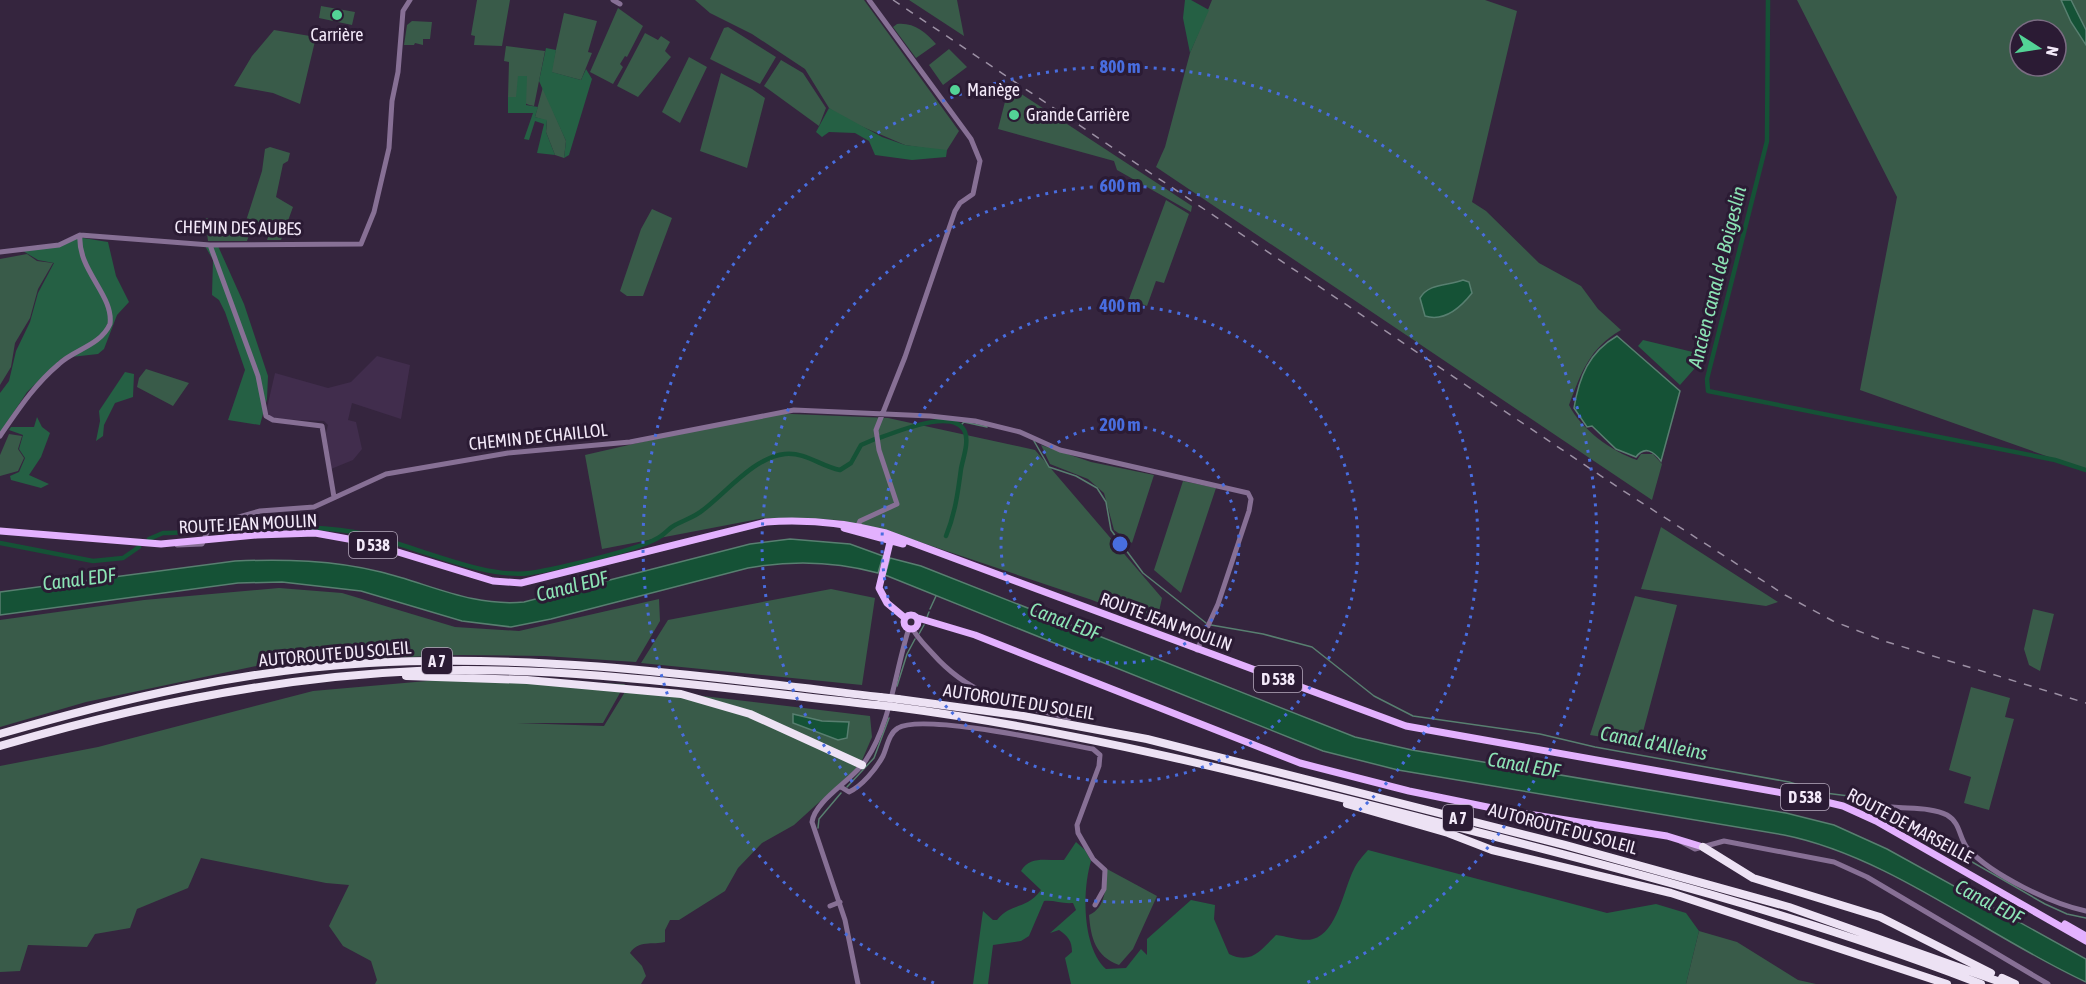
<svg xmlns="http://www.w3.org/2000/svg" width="2086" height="984" viewBox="0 0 2086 984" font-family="'Asap Condensed',sans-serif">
<rect width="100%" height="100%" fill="#35253e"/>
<!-- built -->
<path fill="#412d4d" d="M377 356 410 365 401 419 352 403 348 420 356 422 362 449 353 460 331 469 326 433 328 425 324 421 273 419 268 415 267 408 275 373 328 388 351 382Z"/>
<!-- green -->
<path fill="#395b49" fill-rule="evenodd" d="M477 0H510L502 46 474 45 475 36 471 35Z
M695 0H864L959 131 947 150 944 151 905 145 842 118 829 108 805 69 752 34 710 13Z
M909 0H957L964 36Z
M1212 0H1485L1517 11 1472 202 1486 211 1539 263 1581 286 1598 309 1621 330C1589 349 1582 371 1569 405 1581 429 1611 451 1637 460L1641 454H1653L1662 464 1652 500 1156 167 1165 147 1190 53Z
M1797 0H2086V470L1860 390 1897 197ZM2020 30H2056V66H2020Z
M321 6 355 12 352 25 319 18Z
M618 8 643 26 627 57 625 56 620 64 623 67 613 84 590 72Z
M564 13 597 21 588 52 592 53 581 80 551 72Z
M412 21 432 22 430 39H423V45L415 43 414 45H404L407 25Z
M897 24C913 22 926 32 936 44L916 58 893 27Z
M728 27 776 57 760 84 710 59 724 28Z
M274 30 316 37 300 104 273 93 234 86 252 56Z
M645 33 658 40 661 36 670 42 665 51 671 57 638 97 617 86Z
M506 46 545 51 534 106C524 105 519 97 508 97L509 62 504 61Z
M949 49 967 67 943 85 929 65Z
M689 57 707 67 680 123 662 112Z
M781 60 803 73 826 108 819 126 764 86Z
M721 73 752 89 765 98 747 168 700 151Z
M1009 86 1192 206 1191 212 1117 170 1114 161 998 129Z
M543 87 566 141 564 158 555 155 546 132 547 121 535 117Z
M270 147 290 153 288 161 283 164 276 197 293 207 281 240H267L272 226 254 221 247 241H208L205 218 245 224 262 171 265 149Z
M1166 200 1189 214 1164 283 1156 281 1147 306 1129 299Z
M652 209 672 218 643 296H627L620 291 641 229Z
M27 254 37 261 53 263 38 289 30 318 15 343 11 367 0 385V259Z
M146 369 189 383 173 406 137 387 139 378Z
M768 413 888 418 1035 450 1162 598 1156 625 1092 600 899 535 839 520 764 518 602 549 585 455Z
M9 434 22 436 18 449 24 458 18 471 0 476V455Z
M1041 445 1091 462 1154 475 1132 543 1114 530 1104 493 1088 479 1050 464Z
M1183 481 1216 488 1181 593 1154 570Z
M1661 527 1778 602 1766 606 1641 589Z
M279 588 342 593 455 627 519 631 659 599 660 621 636 662 545 656 460 655 275 662 86 702 0 727V620L144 600Z
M831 589 875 598 862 685 641 663 668 620Z
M1635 596 1677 605 1640 743 1590 735Z
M2033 609 2054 614 2040 671 2029 665 2024 649Z
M461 678 625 684 603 723H517L604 726 628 687 870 716 872 737 860 765 794 825 762 843 738 868 725 891 679 920H670L665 930V942C653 945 638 940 630 953L642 966 646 976 641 984H375L377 980 371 961 343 946 329 926 349 885 326 883 201 858 188 888 137 909 130 928 95 934 87 947 28 945 20 971 0 972V766L98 747 313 691Z
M1971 687 2010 698 2005 717 2014 719 1989 810 1964 803 1971 777 1949 770Z
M1107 869 1157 896 1133 949 1119 965C1095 956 1091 938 1089 915 1106 908 1106 886 1107 869Z
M1699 931 1737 942 1798 980 1816 984H1686Z"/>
<!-- forest -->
<path fill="#256044" d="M1185 0H1191L1209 10 1190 53 1183 18Z
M546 48 556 50 552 72 581 80 586 69 592 79 569 155 564 158 566 141 539 81Z
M518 76H527L526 105 538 107 535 117 547 120 546 132 555 155 537 153 544 124 535 121 529 140 524 139 533 113H508V97H516Z
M829 108 882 137 905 145 947 150 946 157 912 160 875 155 869 141 855 133 829 132 822 137 816 132Z
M77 237 108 242 116 276 129 302 117 315 104 349 98 354 62 358 27 392 0 433V393L9 381 16 351 30 322 38 293 54 263 38 260 23 251 38 249Z
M205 246H218L244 304 268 376 267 399 260 425 228 420 245 370 225 312 219 300 212 295 213 260Z
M1643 340 1697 353 1703 359 1680 385 1638 346Z
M125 372 134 374 133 397 115 403 104 425 103 436 96 441 100 421 99 411Z
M37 417 42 427 50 433 41 457 29 475 49 484 41 488 11 480 10 476 19 472 25 458 19 449 23 435 9 430 11 427H34Z
M1076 842 1085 850 1091 861C1082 891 1082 947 1106 969L1126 968 1141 949 1147 955V939L1191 900 1215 905 1214 919 1229 954C1252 965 1261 950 1276 935 1286 936 1303 942 1313 939 1337 933 1344 888 1354 869 1357 862 1363 856 1368 850L1607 913 1656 904 1686 913 1699 931 1686 984H1071L1065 958 1072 952C1072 941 1068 936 1059 930L1050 933 1076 910 1073 903C1062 904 1054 900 1044 901L1029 936 1021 941 993 945 988 984H973L983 911 993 920H997C1011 902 1025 911 1041 890L1021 871C1030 855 1047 861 1064 860Z"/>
<!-- water -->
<path fill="#155236" stroke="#587f70" stroke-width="1.5" d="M2061 0H2071L2086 30V45L2071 22Z
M1463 280 1469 282 1472 293C1461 307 1444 322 1425 316L1420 298C1429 283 1447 286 1463 280Z
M1617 336 1680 391 1661 461C1654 452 1645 445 1636 457L1616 449 1592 426 1587 427 1574 408C1579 377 1589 352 1617 336Z
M790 539 850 544 883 556 878 573C834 561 792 560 748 568L551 619 511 627 462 621 361 591 282 582 238 583 0 615V592L235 561C284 559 333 560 381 572 430 584 472 607 524 602L750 544Z
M890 558 921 566 1355 737 1412 750 1786 813 1834 825 1887 849 2086 959V982C1988 937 1889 856 1784 835L1398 770 1323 751 885 575Z
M793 714 822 721 849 722 847 738 838 740 793 723Z"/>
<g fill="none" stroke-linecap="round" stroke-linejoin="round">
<!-- stream -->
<path stroke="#587f70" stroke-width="1.5" d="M960 426 964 422 987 427
M1034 441 1049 467 1076 476 1097 488 1106 502 1111 530 1143 573 1206 623
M930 609 936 596
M927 617 929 612
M1211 625 1263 634 1312 647 1374 696 1413 716 1540 734 1595 747 1789 782 1825 793 1849 796 1887 813 2045 904 2067 914 2086 918
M919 634 924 625
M897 686 907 654 915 639
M847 787 874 758 889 718
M818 828 819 819 841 793"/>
<!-- canal -->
<path stroke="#155236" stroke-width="4.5" d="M1768 0 1767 141 1707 379 1708 391 2055 460 2086 470
M879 438C897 432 954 407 965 432 969 443 963 458 961 469 958 492 955 514 946 536
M149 539 163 533C226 532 292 521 354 532 405 541 483 580 530 573 555 569 644 549 661 536 666 533 669 528 675 525 684 520 695 517 703 510 726 493 754 457 785 454 806 452 820 466 840 470L851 463 861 445 875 439
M0 543 93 561 123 558 139 547"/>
<!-- minor -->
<path stroke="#877095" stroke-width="5" d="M613 0 620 4
M210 245 258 376 266 416 273 420 322 426 334 497
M0 252 59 245 80 235 210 245 361 244 374 212 389 148 392 101 398 72 403 11 410 0
M0 436C18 410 34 385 59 364 75 349 100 346 110 324 114 295 77 270 80 235
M857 528 860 521 897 504 879 450 876 430 905 357 955 211 960 203 973 194 980 161 971 139 869 0
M177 545 202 544 208 530 225 521 260 511 314 507 386 474 508 453 630 442 794 410 930 416 975 421 1020 432 1060 450 1248 493 1251 499 1249 511 1218 604 1197 650
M913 629C917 638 926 646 933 654 972 698 1014 704 1069 718
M841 787 849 792C862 786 876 769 883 756 887 747 889 733 898 728 921 713 1060 743 1093 749L1100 755 1099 766 1077 825 1078 833 1093 859 1105 870 1104 889 1095 905
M1892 807C1908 809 1932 807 1947 815 1961 823 1959 839 1968 849 1992 875 2052 904 2086 911
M1680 841 1695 849 1724 841 1834 862 1867 877 2048 984
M830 906 840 902
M858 984 845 920 812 822C815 800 853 780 866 760 891 723 895 671 909 628"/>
<!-- major -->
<path stroke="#e3b1fe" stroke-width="7" d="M844 528 903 544
M0 531 161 544 257 535 315 533 365 542 493 581 521 583 766 522C807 519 846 523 886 533L1406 726 1805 797 1843 806 1876 821 2086 941
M891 538 879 588 887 603 905 618
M904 622a7 7 0 1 1 14 0a7 7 0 1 1-14 0Z
M918 618 975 635 1300 763 1409 791 1497 809 1667 836 1703 847
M2065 924 2086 936"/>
<!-- highway -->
<path stroke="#ede2f4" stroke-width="8" d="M406 676 527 680 681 694 750 714 862 765
M898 699 1023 716 1147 739 1565 845 1789 907 2006 984
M895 707C1080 731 1260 777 1441 823 1624 869 1805 916 1981 984
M0 734C120 699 243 670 369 663 540 653 710 677 880 697
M0 746C136 706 275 677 417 671 571 665 725 689 877 705
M1347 804 1448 833 1492 850 1671 893 1947 984
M1703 847 1753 878 1880 917 1991 973
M2002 978 2015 984"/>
<!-- rail -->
<path stroke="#9c90a4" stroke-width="1.5" stroke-dasharray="8 8" stroke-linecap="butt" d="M893 0 1622 490 1785 595 1833 621 1884 641 2086 703"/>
<!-- highway-bridge -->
<path stroke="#ede2f4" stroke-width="8" d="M880 697 898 699
M877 705 895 707"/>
</g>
<!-- distance rings -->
<g fill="none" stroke="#486ddf" stroke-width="3" stroke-dasharray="3 6">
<circle cx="1120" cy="544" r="119"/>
<circle cx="1120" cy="544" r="238"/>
<circle cx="1120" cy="544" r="358"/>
<path d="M934 983A477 477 0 1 1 1306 983"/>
</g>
<!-- markers -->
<g fill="#53d396" stroke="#2b1b34" stroke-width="2">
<circle cx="337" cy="15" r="6"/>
<circle cx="955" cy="90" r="6"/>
<circle cx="1014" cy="115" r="6"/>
</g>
<g text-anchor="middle" stroke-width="6" stroke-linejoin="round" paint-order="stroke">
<!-- shield labels -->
<g fill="#2b1b34" stroke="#b7abbe" stroke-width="1.5">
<rect x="349" y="532" width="48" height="26" rx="4.5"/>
<rect x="422" y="648" width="30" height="26" rx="4.5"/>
<rect x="1254" y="666" width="48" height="26" rx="4.5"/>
<rect x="1781" y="784" width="48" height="26" rx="4.5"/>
<rect x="1443" y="805" width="30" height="26" rx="4.5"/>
</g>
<g font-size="16" font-weight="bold" fill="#f3e9f9">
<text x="373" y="551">D 538</text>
<text x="437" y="667">A 7</text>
<text x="1278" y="685">D 538</text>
<text x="1805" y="803">D 538</text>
<text x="1458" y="824">A 7</text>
</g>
<!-- poi labels -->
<g font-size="18" fill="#f3e9f9" stroke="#2b1b34" text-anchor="start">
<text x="337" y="41" text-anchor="middle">Carrière</text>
<text x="967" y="96">Manège</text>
<text x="1026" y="121">Grande Carrière</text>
</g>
<!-- street labels -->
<g font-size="18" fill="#f3e9f9" stroke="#2b1b34">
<text transform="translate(238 228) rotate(1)" y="6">CHEMIN DES AUBES</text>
<text transform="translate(538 437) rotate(-6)" y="6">CHEMIN DE CHAILLOL</text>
<text transform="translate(248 524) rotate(-3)" y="6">ROUTE JEAN MOULIN</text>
<text transform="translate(1166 622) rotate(20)" y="6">ROUTE JEAN MOULIN</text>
<text transform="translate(335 654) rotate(-5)" y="6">AUTOROUTE DU SOLEIL</text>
<text transform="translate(1019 702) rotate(9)" y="6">AUTOROUTE DU SOLEIL</text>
<text transform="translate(1910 826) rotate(28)" y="6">ROUTE DE MARSEILLE</text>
<text transform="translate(1563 829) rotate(15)" y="6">AUTOROUTE DU SOLEIL</text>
</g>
<!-- water labels -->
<g font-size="20" font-style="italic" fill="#8ce4b5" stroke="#2b1b34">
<text transform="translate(1717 277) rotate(-76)" y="7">Ancien canal de Boigeslin</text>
<text transform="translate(79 579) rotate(-7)" y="7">Canal EDF</text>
<text transform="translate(572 586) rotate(-14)" y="7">Canal EDF</text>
<text transform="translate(1065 621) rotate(21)" y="7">Canal EDF</text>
<text transform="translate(1654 743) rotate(11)" y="7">Canal d'Alleins</text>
<text transform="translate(1524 765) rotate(10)" y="7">Canal EDF</text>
<text transform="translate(1989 902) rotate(28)" y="7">Canal EDF</text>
</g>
</g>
<circle cx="1120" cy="544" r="9" fill="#486ddf" stroke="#2b1b34" stroke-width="3"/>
<g font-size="18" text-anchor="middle" font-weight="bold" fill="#486ddf" stroke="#2b1b34" stroke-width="6" stroke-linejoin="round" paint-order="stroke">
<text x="1120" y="73">800 m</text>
<text x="1120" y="192">600 m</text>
<text x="1120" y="312">400 m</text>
<text x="1120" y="431">200 m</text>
</g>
<!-- north arrow -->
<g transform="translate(2038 48) rotate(102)"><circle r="28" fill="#2b1b34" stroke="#7b6d83" stroke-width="1.5"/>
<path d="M0-4.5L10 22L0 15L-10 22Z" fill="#53d396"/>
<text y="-9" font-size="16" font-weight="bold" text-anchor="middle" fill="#f3e9f9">N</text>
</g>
</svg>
